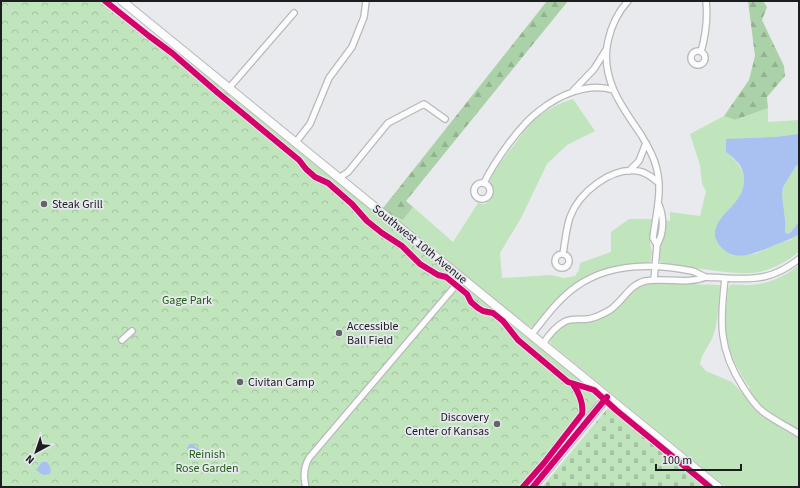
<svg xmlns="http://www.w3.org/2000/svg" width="800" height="488" viewBox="0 0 800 488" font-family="'Source Sans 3',sans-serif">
<defs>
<pattern id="forest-firs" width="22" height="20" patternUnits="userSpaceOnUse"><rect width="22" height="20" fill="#abd1a8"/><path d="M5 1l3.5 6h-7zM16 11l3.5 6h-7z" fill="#93b390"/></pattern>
<pattern id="cemetery-stones" width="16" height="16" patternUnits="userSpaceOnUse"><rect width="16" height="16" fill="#c0e4bc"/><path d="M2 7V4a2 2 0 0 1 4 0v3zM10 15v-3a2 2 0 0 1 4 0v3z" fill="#a4c3a1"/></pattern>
<pattern id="park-crowns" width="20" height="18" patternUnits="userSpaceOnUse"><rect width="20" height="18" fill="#c0e4bc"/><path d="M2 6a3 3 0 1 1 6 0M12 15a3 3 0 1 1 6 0" fill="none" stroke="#a4c3a1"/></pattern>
</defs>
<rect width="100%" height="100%" fill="#e9eaee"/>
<!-- green -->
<path fill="#c0e4bc" d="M573 99 595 131 567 145 547 164 521 218 500 253 502 278 551 275 564 278 575 276 579 270 580 263 611 252V232L629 219H652L650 243 652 253 651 261 647 263C616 264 588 271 564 293 553 302 544 315 535 326L531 327 519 321 392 216 403 220 413 207 453 242 478 203 485 204C501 194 487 188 491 178 496 168 504 158 510 150 518 141 524 129 533 121 544 111 559 103 573 99Z
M768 108V122L799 120V134L774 137 726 152C743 166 751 180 737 201 732 208 724 215 719 222L735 255 755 254 779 243 790 240 799 234V252C762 280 744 274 702 269 689 268 674 268 662 263L659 260 664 220 670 221V212L700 216 706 191 702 184 700 165 690 134 724 116 735 120Z
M799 164V222L790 233 787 234 785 232V219L782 194 783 187 796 166Z
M799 265V487H726L551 344 550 340C553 336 556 330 560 327 571 319 587 324 599 319 624 308 625 287 656 283L720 285C718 301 719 321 713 336 709 347 702 352 700 364L706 371 732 382 743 394 750 388C738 371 728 352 726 332 724 318 727 302 728 288L730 285C736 284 743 285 749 285 769 284 784 277 799 265Z"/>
<!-- forest -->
<path fill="url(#forest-firs)" d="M547 1H568L406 201 413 207 403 220 392 216 383 208Z
M748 1H763L767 7 762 20 784 66 785 76 767 97 768 108 735 120 724 116 749 80 755 56Z"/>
<!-- cemetery -->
<path fill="url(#cemetery-stones)" d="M608 408 706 487H542Z"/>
<!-- park -->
<path fill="url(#park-crowns)" d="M1 1H110L160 42 184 58 380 217 398 230 594 390 597 399 596 404 529 487H1Z"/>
<!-- water -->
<path fill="#a8c1f1" d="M799 134V164L796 166 783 187 782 194 785 219V232L787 234 790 233 799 222V234C792 239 785 241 777 244 760 251 738 264 722 248 719 245 715 239 715 235 714 214 745 205 744 179 744 166 735 159 726 152V139L774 137Z
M189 444H192L203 452 202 457 198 458 187 449Z
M42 462H47C50 466 52 469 50 474L43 475 36 470Z"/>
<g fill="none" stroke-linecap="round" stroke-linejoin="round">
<!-- street casing -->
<g stroke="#b8b8bb" stroke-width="8">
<path id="street" d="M628 1C618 12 611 27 608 41 600 77 621 106 640 133 646 143 653 154 656 166 663 190 656 213 653 238L657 245 654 280
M691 58a7 7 0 1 1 14 0a7 7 0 1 1-14 0Z
M701 52C706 34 708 19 706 1
M229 88 294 13
M573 91 594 69 606 50
M296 142 310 124 329 78 352 47 364 17 366 1
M629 171 639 161 646 143
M339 178 348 172 388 123 424 104 445 119
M484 183C494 162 520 125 539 111 559 95 588 82 613 90
M474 191a8 8 0 1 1 16 0a8 8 0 1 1-16 0Z
M657 245C664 233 664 217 659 205
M563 254C565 242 566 229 570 217 579 193 610 167 638 171 646 172 653 178 659 183
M555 261a7 7 0 1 1 14 0a7 7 0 1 1-14 0Z
M725 278C720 321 718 349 743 387 748 395 755 405 762 411 773 420 787 426 799 434
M531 335C545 318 558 299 577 286 610 263 654 263 692 271 697 272 701 276 706 277 712 278 719 277 724 278 755 280 774 279 799 259
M122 340 132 331
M543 344C548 336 555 327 564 322 571 318 579 320 588 319 596 318 603 314 610 310 623 301 629 285 645 281 665 277 686 285 706 277
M306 487C303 477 304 467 309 458L462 278"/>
</g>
<!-- secondary casing -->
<g stroke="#b8b8bb" stroke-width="10">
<path id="secondary" d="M122 1 718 487
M533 487 607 397"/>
</g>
<!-- street -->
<use href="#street" stroke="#fcfcfc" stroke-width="5.5"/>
<!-- secondary -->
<use href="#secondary" stroke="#fcfcfc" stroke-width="8"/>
<!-- cycleway casing -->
<g stroke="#e8e9ef" stroke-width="8">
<path id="cycleway" d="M105 1 149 36 172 53 218 93 299 160 306 169 315 177 328 183 352 204 367 221 382 233 402 246 420 264 438 275 446 277 467 294 471 302 478 308 483 311 493 313 503 321 518 340 568 382 594 390 616 410 710 487
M523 487 544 463 582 414C584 403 579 393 573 384
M533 487 607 397"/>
</g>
<!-- cycleway -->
<use href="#cycleway" stroke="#d6006c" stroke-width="6"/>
</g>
<!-- markers -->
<g fill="#646567" stroke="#e8e9ef" stroke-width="1.5">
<circle cx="44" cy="204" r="4"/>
<circle cx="339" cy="333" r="4"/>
<circle cx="240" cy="382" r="4"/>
<circle cx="497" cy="424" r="4"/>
</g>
<g text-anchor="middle" stroke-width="3.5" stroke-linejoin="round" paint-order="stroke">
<!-- poi labels -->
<g font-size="12" fill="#1c1d1f" stroke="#e8e9ef" text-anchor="start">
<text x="52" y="208">Steak Grill</text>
<text x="347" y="330">Accessible<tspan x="347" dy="14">Ball Field</tspan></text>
<text x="248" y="386">Civitan Camp</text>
<text x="489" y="421" text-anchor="end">Discovery<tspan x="489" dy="14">Center of Kansas</tspan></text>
</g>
<!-- street labels -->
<g font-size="12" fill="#1c1d1f" stroke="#e8e9ef">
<text transform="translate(420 244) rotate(39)" y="4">Southwest 10th Avenue</text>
</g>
<!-- park labels -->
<g font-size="12" fill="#1c5f10" stroke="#e8e9ef">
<text x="187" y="304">Gage Park</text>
<text x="207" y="458">Reinish<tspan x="207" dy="14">Rose Garden</tspan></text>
</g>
</g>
<!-- border -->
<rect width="800" height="488" fill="none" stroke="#1c1d1f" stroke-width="4"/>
<!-- north arrow -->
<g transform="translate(36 452) rotate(220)" stroke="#e8e9ef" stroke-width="3" paint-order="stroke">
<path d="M0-3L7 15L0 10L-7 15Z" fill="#1c1d1f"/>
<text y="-6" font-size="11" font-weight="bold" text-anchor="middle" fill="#1c1d1f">N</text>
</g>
<!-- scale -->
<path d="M656 464v6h85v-6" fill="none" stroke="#1c1d1f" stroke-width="2"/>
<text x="662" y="464" font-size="12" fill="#1c1d1f" stroke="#e8e9ef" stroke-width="3" paint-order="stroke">100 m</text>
</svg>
